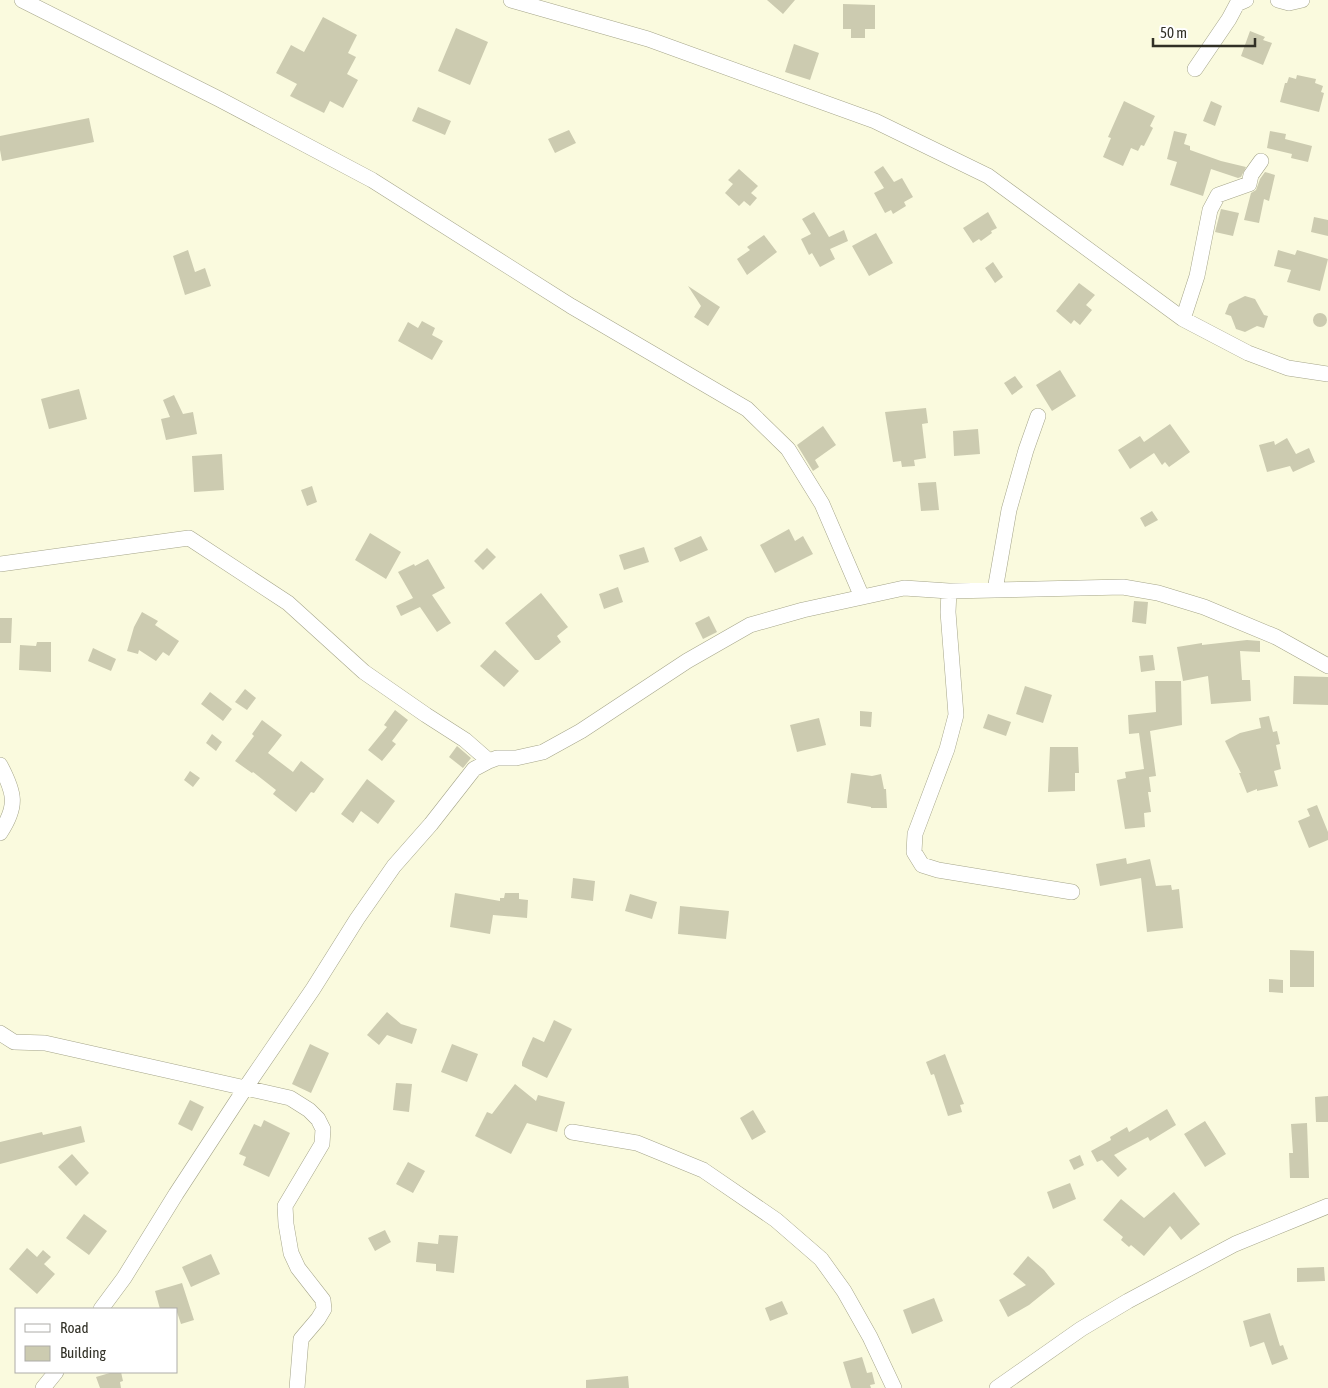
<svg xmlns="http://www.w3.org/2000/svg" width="1328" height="1388" viewBox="0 0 1328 1388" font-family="'Asap Condensed',sans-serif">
<rect width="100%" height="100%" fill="#fafade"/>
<!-- building -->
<path fill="#cccbb0" d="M767 0H795L783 14Z
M843 4 875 5V29H865V38H851V29H843Z
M323 17 357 35 348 53 356 57 347 74 358 80 343 108 330 101 324 113 290 96 297 84 276 73 291 45 304 52Z
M456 28 488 42 470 85 438 71Z
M1250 31 1265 37 1263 40 1272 43 1263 65 1241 56Z
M794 44 819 53 810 80 785 72Z
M1297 75 1316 79 1315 83 1323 86 1321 92 1324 93 1319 112 1280 102 1285 83H1287L1289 77 1296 79Z
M1124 101 1155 116 1150 126 1153 128 1144 146 1141 145 1138 151 1131 148 1123 166 1103 157 1111 138 1108 137Z
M1211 101 1222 106 1215 126 1203 121Z
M418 107 451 121 445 135 412 121Z
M89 118 94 142 2 161 0 150V136Z
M569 130 576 143 555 153 548 139Z
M1174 131 1187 134 1184 144 1190 146V150L1221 161 1246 167 1241 177 1238 178 1211 169 1203 196 1170 185 1177 162 1167 159Z
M1270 131 1286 134 1285 139 1312 146 1308 162 1291 158 1292 154 1267 148Z
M883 166 894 182 902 178 913 197 904 202 906 206 893 214 891 210 885 213 874 193 884 188 874 172Z
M739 169 758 186 751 193 757 198 750 206 744 201 739 206 725 193 733 184 728 180Z
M1265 172 1275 175 1269 201 1264 199 1259 223 1244 220 1251 193 1256 190 1260 179Z
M1221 209 1239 213 1233 236 1215 232Z
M814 212 829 237 844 230 848 241 830 249 835 259 820 267 812 253 809 255 801 239 811 234 802 219Z
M988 212 997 228 991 231 992 233 981 241 979 239 973 243 963 228Z
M1314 217 1328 220V236L1311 232Z
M876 233 893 263 869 276 852 246Z
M764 235 777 252 747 275 737 259 750 250 747 247Z
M188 250 195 272 205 268 211 286 185 295 173 256Z
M1278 250 1295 255 1297 250 1328 259 1320 291 1287 282 1291 270 1274 266Z
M993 262 1003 277 995 283 985 268Z
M1079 283 1095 295 1086 305 1092 310 1080 325 1074 320 1071 324 1056 311Z
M688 286 720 307 708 326 694 317 701 306Z
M1245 296 1255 299 1264 315 1268 316 1264 328 1257 326 1245 332 1236 329 1231 316 1225 314 1229 304Z
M1313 320a7 7 0 1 1 14 0a7 7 0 1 1-14 0Z
M422 321 435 328 432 335 443 341 432 360 398 341 408 322 418 328Z
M1060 370 1076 396 1052 411 1036 385Z
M1015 376 1023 387 1012 395 1004 383Z
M79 389 87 419 49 429 41 399Z
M174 395 183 414 193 412 197 434 166 440 161 419 170 417 163 400Z
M926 408 928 423 922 424 926 458 914 460 915 466 902 467 901 461 893 462 885 412Z
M1170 424 1190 452 1169 467 1165 462 1162 465 1154 453 1130 469 1118 450 1140 436 1144 442Z
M823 426 836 445 815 460 819 467 813 471 797 445Z
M978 429 980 454 954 456 953 431Z
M1287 438 1296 454 1309 448 1315 462 1293 472 1290 466 1267 472 1259 445 1274 441 1275 445Z
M222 454 224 490 194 492 192 456Z
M936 482 939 510 921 511 918 483Z
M312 486 317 502 307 506 301 490Z
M1152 511 1158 520 1145 527 1140 518Z
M789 529 795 541 803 536 813 554 775 573 760 545Z
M370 533 401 552 386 579 355 560Z
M701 536 708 550 680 562 674 548Z
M644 547 649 562 624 570 619 555Z
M487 548 496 557 483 570 474 561Z
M428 559 445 588 432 595 451 623 437 632 420 607 401 616 396 606 413 598 398 572 414 564 415 566Z
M618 587 623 602 604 609 599 594Z
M541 593 568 627 557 636 561 642 539 660H535L505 623Z
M1134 601 1148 602 1146 624 1132 622Z
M142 612 158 621 155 625 179 641 169 656 163 652 156 661 139 650 138 654 127 651 134 627Z
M709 616 717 632 703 639 695 623Z
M0 618H12L11 643H0Z
M1247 640 1260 641V652L1240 651 1242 680H1250L1251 701 1211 704 1208 676 1183 681 1177 647 1202 643V645Z
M37 642H51V672L19 670 20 645 36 646Z
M93 648 116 659 111 671 88 661Z
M495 650 519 671 504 687 480 666Z
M1153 655 1155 670 1141 672 1139 656Z
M1294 676 1328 677V705L1293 704Z
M1155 681H1181L1182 725 1150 731 1156 776 1149 777 1151 792H1148L1151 812 1144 813 1145 827 1125 829 1117 780 1126 778 1125 772 1144 769 1139 733 1129 734 1128 715 1156 712Z
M1025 686 1052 695 1043 723 1016 714Z
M245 689 256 698 247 710 235 702Z
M210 692 232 709 223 721 201 704Z
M395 710 408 720 392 741 396 744 382 761 368 750 387 727 384 725Z
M860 711 872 712 871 727 860 726Z
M988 714 1011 722 1006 736 983 728Z
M1269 716 1273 732 1277 731 1280 744 1276 745 1281 769 1274 771 1278 786 1257 791V789L1247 793 1239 773H1241L1225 741 1240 733 1261 728 1259 718Z
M819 718 826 745 797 752 790 725Z
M262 720 282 735 268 753 293 772 301 761 324 779 314 793 311 792 296 812 273 794 276 790 253 772 252 773 235 761 254 736 252 734Z
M212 734 222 742 216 751 206 743Z
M457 746 471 758 463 768 449 757Z
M1050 747H1078L1079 773H1075V791L1048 792Z
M190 771 200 778 193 787 184 780Z
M851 773 872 776 881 774 884 789H886L887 808H871V807L847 803Z
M367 779 395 801 378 824 361 811 353 823 341 814Z
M1317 805 1328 832V840L1309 848 1298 821 1310 816 1307 809Z
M1126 858 1127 864 1150 859 1156 886 1171 885 1172 890 1179 889 1183 928 1147 932 1141 878 1100 886 1096 864Z
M573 878 595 881 593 901 571 898Z
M455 893 500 901V898H504L505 893H519V899L528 900 527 918 493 915 490 934 450 927Z
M630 894 657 902 652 919 625 911Z
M680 906 729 911 726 939 678 934Z
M1290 950 1314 951V987H1290Z
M1269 979 1283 980V993L1269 992Z
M387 1012 401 1024 417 1029 412 1044 387 1035 379 1045 367 1035Z
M554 1020 572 1029 547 1078 522 1066V1062L533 1037 544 1042Z
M310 1044 329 1053 311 1093 292 1084Z
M452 1044 478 1054 467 1082 441 1072Z
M945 1054 964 1104 960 1105 962 1112 948 1116 934 1074 931 1075 926 1062Z
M396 1083 412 1084 409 1112 393 1110Z
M515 1084 536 1101 538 1095 565 1102 557 1132 527 1123 511 1154 475 1136 487 1112 492 1114Z
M1328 1096V1122H1316L1315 1097Z
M190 1100 204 1107 192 1131 178 1124Z
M1167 1109 1176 1125 1150 1141 1148 1137 1114 1155 1127 1169 1118 1177 1102 1160 1097 1162 1091 1151 1111 1140 1110 1137 1127 1127 1129 1132Z
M753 1110 766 1132 752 1140 740 1118Z
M264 1120 290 1133 269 1177 243 1165 246 1157 239 1154 254 1124 261 1127Z
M1205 1121 1226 1154 1205 1167 1184 1134Z
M1307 1123 1309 1178H1290L1289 1153H1293L1291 1124Z
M81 1126 85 1142 0 1164V1142L42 1132 43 1135Z
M72 1154 89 1173 76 1186 58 1167Z
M1080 1155 1084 1165 1074 1170 1069 1160Z
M408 1162 425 1171 413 1193 396 1184Z
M1070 1183 1076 1199 1053 1209 1047 1192Z
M1174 1192 1200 1224 1181 1240 1170 1226 1144 1256 1131 1245 1129 1247 1121 1240 1123 1237 1103 1220 1121 1199 1144 1218Z
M84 1214 107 1231 89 1255 66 1238Z
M385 1230 391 1242 375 1251 368 1238Z
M439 1235 458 1236 454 1273 436 1271V1264L416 1262 418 1242 438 1244Z
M27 1248 37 1257 43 1250 51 1257 44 1264 55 1274 37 1294 9 1269Z
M211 1254 220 1274 191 1287 182 1267Z
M1028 1256 1044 1270 1055 1284 1029 1305 1008 1317 999 1300 1026 1285 1013 1274Z
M1324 1267 1325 1281 1297 1282V1268Z
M182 1283 194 1320 181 1324 176 1309H160L155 1291Z
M934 1298 943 1321 912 1334 903 1310Z
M782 1301 788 1314 770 1321 765 1308Z
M1270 1313 1280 1346 1283 1345 1288 1359 1272 1365 1264 1342 1250 1347 1243 1321Z
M862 1357 867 1373 872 1372 875 1384 870 1385 871 1388H851L843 1362Z
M113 1372H121L123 1381 120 1382 121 1388H100L96 1377Z
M628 1376 629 1388H586V1380Z"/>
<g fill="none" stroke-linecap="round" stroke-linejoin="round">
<!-- minor casing -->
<g stroke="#a5a58a" stroke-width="16">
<path id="minor" d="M22 0 219 99 372 180 571 306 747 409 788 449 822 504 862 597
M511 0 648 39 875 121 988 176 1183 319 1248 353 1288 368 1328 374
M1278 0 1289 3 1302 0
M1195 69 1229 19 1237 4 1246 0
M1183 319 1197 276 1210 210 1218 195 1249 184 1251 175 1261 161
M0 564 189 538 288 603 364 672 426 715 465 740 489 761
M995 590 1009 510 1026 450 1038 416
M949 591 948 612 956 715 947 749 915 834 914 852 922 865 938 870 1072 892
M0 765C15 793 18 806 0 833
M0 1033 14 1042 45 1043 290 1098 309 1110 318 1119 323 1129 322 1144 285 1206 286 1224 291 1253 298 1268 323 1300 324 1309 318 1319 301 1339 297 1388
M572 1132 637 1143 703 1170 776 1220 821 1259 844 1291 870 1337 894 1388
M101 1309 124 1278 176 1194 246 1087 313 989 357 919 394 866 431 824 474 769 489 761 497 758H516L543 752 581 731 687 661 750 625 803 610 904 588 949 591 1123 587 1158 593 1204 607 1276 637 1328 666
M43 1388 56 1372
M997 1388 1081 1329 1128 1301 1235 1244 1328 1206"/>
</g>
<!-- minor -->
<use href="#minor" stroke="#fff" stroke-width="15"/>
</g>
<!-- legend -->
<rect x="15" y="1308" width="162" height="65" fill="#ffffff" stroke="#adaca8"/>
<rect x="25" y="1324" width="25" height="8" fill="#ffffff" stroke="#adaca8"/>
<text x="60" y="1333" font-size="15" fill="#313026">Road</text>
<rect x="25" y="1346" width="25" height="15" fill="#cccbb0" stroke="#adaca8"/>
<text x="60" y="1358" font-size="15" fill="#313026">Building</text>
<!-- scale -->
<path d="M1153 38v8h102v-8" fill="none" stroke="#313026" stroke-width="2.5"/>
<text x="1160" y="38" font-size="15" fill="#313026" stroke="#ffffff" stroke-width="4" paint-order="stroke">50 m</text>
</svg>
